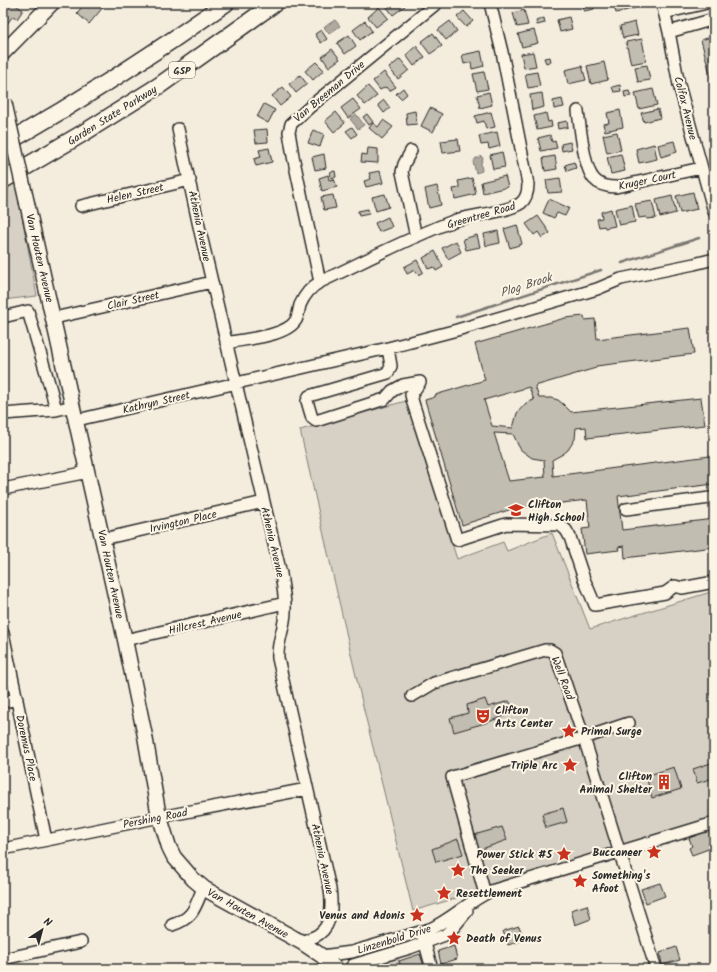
<svg xmlns="http://www.w3.org/2000/svg" width="717" height="972" viewBox="0 0 717 972" font-family="Kalam,sans-serif">
<rect width="100%" height="100%" fill="#f4edde"/>
<filter id="ink" filterUnits="userSpaceOnUse"><feTurbulence type="fractalNoise" baseFrequency=".025" numOctaves="2"/><feDisplacementMap in="SourceGraphic" scale="8" xChannelSelector="R" yChannelSelector="G"/><feConvolveMatrix kernelMatrix="1 2 1 2 8 2 1 2 1" color-interpolation-filters="sRGB"/></filter>
<g filter="url(#ink)">
<!-- green -->
<path fill="#d6d1c4" stroke="#807e78" d="M15 179 37 296 3 300V186Z
M406 401 457 559 503 542 507 551 552 533 590 629 714 591V818L477 892 413 911 361 698 300 430Z
M397 957 402 969H357Z"/>
<!-- water -->
<path fill="#afaaa0" stroke="#7a7771" d="M335 20 340 26 329 34 324 27Z
M356 114 364 125 358 129 350 119Z
M481 156 483 158 481 163 482 171 476 173 473 162 476 158H479Z"/>
<g fill="none" stroke-linecap="round" stroke-linejoin="round">
<!-- stream -->
<path stroke="#7a7771" stroke-width="2.5" d="M622 263 699 238
M456 317 601 270"/>
</g>
<!-- building -->
<path fill="#c2bdb1" stroke="#2b2b2b" fill-rule="evenodd" d="M3 3H13L23 10 17 19 13 16 3 29Z
M85 3H101L104 6 89 24 77 13Z
M389 3H403L405 6 393 15 386 6Z
M583 3H593L594 9 584 11Z
M613 3H634L635 8 616 13Z
M379 7 388 18 376 27 368 17Z
M524 10 528 25 517 27 513 13Z
M464 11 473 21 466 27 457 17Z
M569 17 572 29 560 32 557 20Z
M544 18 545 23 537 25 536 21Z
M365 21 372 31 360 40 353 30Z
M450 21 457 31 446 40 438 30Z
M635 22 638 35 623 38 620 26Z
M321 30 327 39 321 43 315 34Z
M534 30 538 43 522 47 518 34Z
M433 33 442 46 430 54 421 42Z
M349 35 356 46 345 54 337 43Z
M714 36V85H713L701 40Z
M642 39 646 61 631 64 626 42Z
M416 46 425 57 414 66 406 55Z
M332 49 340 59 329 67 322 57Z
M481 51 484 66 472 69 471 62 464 64 462 55Z
M533 52 536 66 524 68 521 54Z
M550 57 551 61 546 63 544 58Z
M400 59 409 70 398 79 389 68Z
M316 62 324 70 313 80 305 71Z
M604 62 608 80 591 84 587 66Z
M647 65 650 80 638 82 635 67Z
M582 66 586 80 568 84 565 70Z
M384 72 396 87 389 91 386 87 380 90 373 81Z
M484 72 488 89 477 91 473 74Z
M537 72 540 86 528 88 525 74Z
M300 75 307 84 296 93 289 84Z
M620 85 621 91 614 92 612 87Z
M368 86 377 96 365 105 357 96Z
M283 87 291 97 280 106 272 96Z
M403 88 407 94 401 99 396 94Z
M653 89 657 105 639 109 635 93Z
M629 91 631 96 625 97 624 92Z
M489 92 492 105 480 108 477 95Z
M542 93 544 107 532 110 530 95Z
M353 99 361 109 348 118 341 108Z
M562 99 564 107 554 109 553 101Z
M384 100 390 108 384 113 378 105Z
M264 104 275 110 268 123 257 117Z
M430 108 442 114 433 132 421 126Z
M658 109 660 118 644 122 641 113Z
M620 110 623 127 605 131 603 124 609 123 607 113Z
M415 111 417 124 407 125 406 113Z
M336 112 345 123 334 132 325 121Z
M491 112 495 127 486 129 484 121 477 123 475 116Z
M546 113 548 122 551 121 552 127 537 130 534 116Z
M367 114 373 122 369 125 363 117Z
M383 120 393 127 382 139 369 128 373 123 378 127Z
M567 121 568 127 558 129 557 123Z
M352 127 357 134 352 138 346 131Z
M267 129 268 142 256 143 254 130Z
M313 130 324 134 320 147 308 143Z
M497 132 500 146 489 149 488 144 481 145 479 136Z
M617 132 621 150 607 153 603 135Z
M550 135 552 142 555 141 557 148 541 151 538 138Z
M458 139 460 151 443 153 441 141Z
M674 141 677 152 661 157 658 145Z
M570 142 572 149 562 151 561 144Z
M654 144 657 159 639 163 636 149Z
M269 148 272 162 256 166 254 159 261 157 259 150Z
M368 148 378 149V163L361 162 362 154 367 155Z
M502 152 505 167 493 169 490 155Z
M324 154 326 168 315 170 312 157Z
M621 154 625 171 611 174 607 157Z
M555 156 557 169 545 171 543 158Z
M574 162 576 168 567 171 565 165Z
M335 171 336 177 331 178 330 172Z
M380 171 383 183 366 187 364 181 371 179 369 173Z
M328 175 329 180 334 179 337 187 322 191 319 178Z
M505 176 508 187 483 193 481 182Z
M472 178 476 194 455 199 453 189 460 188 458 181Z
M560 178 562 192 548 193 546 180Z
M437 186 441 205 429 208 425 189Z
M693 192 697 209 680 213 676 196Z
M385 194 389 207 376 211 372 197Z
M333 195 336 208 324 210 321 197Z
M672 196 676 213 660 217 656 200Z
M549 199 569 208 565 216 557 213 554 218 543 213Z
M652 201 656 218 647 219 646 217 639 218 635 204Z
M632 205 635 222 619 225 615 209Z
M368 209 369 214 359 216 358 211Z
M611 209 615 226 605 228 604 226 599 227 597 219 602 218 601 212Z
M538 216 550 233 542 238 538 232 534 235 526 224Z
M388 217 392 227 379 232 375 223Z
M517 225 522 244 510 248 504 229Z
M498 231 500 243 486 246 484 234Z
M477 235 480 247 466 250 463 239Z
M456 241 461 252 448 259 442 248Z
M435 251 443 267 436 271 434 267 428 269 423 258Z
M417 260 423 272 418 275 415 270 407 274 404 267Z
M584 316 585 320 595 319 597 339 690 328 694 354 596 366V368L535 386 539 398H551L558 400 563 404 571 412 701 398 705 425 587 438 586 427 576 428 575 439 568 450 563 454 552 460 553 476 710 456 714 484 618 496 622 530 714 519V547L625 558 624 546 618 547 619 550 585 554 582 529 590 528 587 500 512 509 462 525 425 400 435 397V395L485 380 475 344 565 318ZM529 387 534 400 526 403 517 413 513 428 492 426 484 400ZM494 433 513 434 518 445 521 450 532 458 544 460 545 477 509 481Z
M485 699 488 707 509 701 516 712 485 723 454 732 450 718 468 713 467 705Z
M714 762V778L697 783 693 769Z
M674 767 681 789 652 798 646 776Z
M563 808 567 822 546 828 542 814Z
M502 827 507 840 479 850 474 835Z
M714 829V847L692 855 689 848 692 846 689 838Z
M458 839 463 854 436 862 432 849Z
M660 883 665 896 646 903 641 889Z
M587 905 591 919 575 925 571 910Z
M519 926 524 940 508 945 503 931Z
M454 946 457 959 441 964 438 951Z
M676 947 680 960 662 965 660 953Z
M420 954 425 969H402L399 961Z"/>
<g fill="none" stroke-linecap="round" stroke-linejoin="round">
<!-- minor casing -->
<g stroke="#2b2b2b" stroke-width="14">
<path id="minor" d="M662 3 669 32 679 85 714 212
M664 13 707 3
M669 32 714 19
M578 111C580 126 584 169 594 179 600 186 608 187 616 187L701 168
M178 129 200 231 281 574C283 590 287 605 284 621 282 634 277 645 278 658L330 889C332 904 333 924 319 934 314 938 307 939 301 942
M411 151 404 164 402 172 416 237
M81 206 190 180
M320 282 293 156 289 132 291 124 312 105 437 3
M3 317 28 311 51 390 56 410
M54 318 212 282
M226 343C244 339 286 337 296 320 298 316 299 310 300 305 304 296 311 287 320 282 365 261 410 237 456 220 473 215 508 212 521 203 527 198 528 191 528 184L502 52 490 3
M388 348 391 366 388 373 309 396 307 401 312 418 316 421 385 399 392 391 403 385 420 382
M420 382 411 395 413 403 457 540 506 524 560 525 566 530 570 537 584 579 595 605 665 593 675 586 682 588 714 582
M3 414 56 410 73 406
M77 420 388 348 457 330 597 289 621 279 694 264 714 259
M3 489 88 472
M626 509 710 498
M103 539 264 502
M3 633 46 840
M125 640 285 603
M412 696 434 683 545 650H550L555 653 584 738 656 969
M3 702 17 699
M3 849 160 817 307 789
M485 894 452 777 584 738 629 723
M172 925C194 918 195 907 203 888
M423 936 432 969
M322 956 352 952 430 929C452 919 469 901 491 891L714 823
M3 959 81 942
M350 969 353 965 410 948 445 935 453 928 467 911"/>
</g>
<!-- major casing -->
<g stroke="#2b2b2b" stroke-width="17">
<path id="major" d="M3 53 52 3
M27 203 125 640 145 736 158 811 169 847 174 857 193 879 205 889 301 942 322 956 336 969"/>
</g>
<!-- highway casing -->
<g stroke="#2b2b2b" stroke-width="19">
<path id="highway" d="M3 145C80 101 154 54 226 3
M3 180 85 132 160 85 275 3"/>
</g>
<!-- minor -->
<use href="#minor" stroke="#fcf5e5" stroke-width="11"/>
<!-- major -->
<use href="#major" stroke="#fcf5e5" stroke-width="14"/>
<!-- highway -->
<use href="#highway" stroke="#fcf5e5" stroke-width="16"/>
<!-- major-bridge casing -->
<g stroke="#2b2b2b" stroke-width="17" stroke-linecap="butt">
<path id="major-bridge" d="M4 101 27 203"/>
</g>
<!-- major-bridge -->
<use href="#major-bridge" stroke="#fcf5e5" stroke-width="14"/>
</g>
</g>
<!-- icons -->
<defs>
<g id="school-bare" transform="scale(1.2)"><path d="M0-5L7-2L0 1L-7-2ZM-4 1L0 2.5L4 1V4Q0 6-4 4Z" fill="#c8321e" stroke="#fcf5e5" stroke-width="2.5" paint-order="stroke"/></g>
<g id="theatre-bare" transform="scale(1.2)"><path d="M-5-5.5Q0-4 5-5.5V0Q5 5 0 6Q-5 5-5 0ZM-3.3-2.5H-1v1.5H-3.3ZM1-2.5H3.3v1.5H1ZM-2.8 1Q0 5.5 2.8 1Z" fill="#c8321e" stroke="#fcf5e5" stroke-width="2.5" paint-order="stroke"/></g>
<g id="sight-bare" transform="scale(1.2)"><path d="M0-6L1.8-2.2L6-1.7L2.9 1.2L3.7 5.4L0 3.3L-3.7 5.4L-2.9 1.2L-6-1.7L-1.8-2.2Z" fill="#c8321e" stroke="#fcf5e5" stroke-width="2.5" paint-order="stroke"/></g>
<g id="building-bare" transform="scale(1.2)"><path d="M-4-6H4V6H1V3H-1V6H-4ZM-2.5-4.3h1.7v1.8h-1.7ZM.8-4.3h1.7v1.8H.8ZM-2.5-1h1.7V.8h-1.7ZM.8-1h1.7V.8H.8Z" fill="#c8321e" stroke="#fcf5e5" stroke-width="2.5" paint-order="stroke"/></g>
</defs>
<g fill-rule="evenodd">
<use href="#school-bare" x="516" y="510"/>
<use href="#theatre-bare" x="483" y="716"/>
<use href="#sight-bare" x="569" y="731"/>
<use href="#sight-bare" x="570" y="765"/>
<use href="#building-bare" x="664" y="782"/>
<use href="#sight-bare" x="654" y="852"/>
<use href="#sight-bare" x="564" y="854"/>
<use href="#sight-bare" x="458" y="870"/>
<use href="#sight-bare" x="580" y="881"/>
<use href="#sight-bare" x="444" y="893"/>
<use href="#sight-bare" x="417" y="915"/>
<use href="#sight-bare" x="454" y="938"/>
</g>
<g text-anchor="middle" stroke-width="4" stroke-linejoin="round" paint-order="stroke">
<!-- shield labels -->
<rect fill="#fcf5e5" stroke="#6a6863" stroke-width="1" x="169" y="62" width="26" height="16" rx="3"/>
<g font-size="10" font-weight="bold" fill="#2b2b2b">
<text x="182" y="74">GSP</text>
</g>
<!-- street labels -->
<g font-size="11" fill="#2b2b2b" stroke="#fcf5e5">
<text transform="translate(329 91) rotate(-40)" y="4">Van Breeman Drive</text>
<text transform="translate(686 108) rotate(76)" y="4">Colfax Avenue</text>
<text transform="translate(112 115) rotate(-32)" y="4">Garden State Parkway</text>
<text transform="translate(647 180) rotate(-12)" y="4">Kruger Court</text>
<text transform="translate(135 193) rotate(-13)" y="4">Helen Street</text>
<text transform="translate(481 215) rotate(-16)" y="4">Greentree Road</text>
<text transform="translate(200 226) rotate(78)" y="4">Athenia Avenue</text>
<text transform="translate(40 258) rotate(77)" y="4">Van Houten Avenue</text>
<text transform="translate(133 300) rotate(-13)" y="4">Clair Street</text>
<text transform="translate(156 402) rotate(-13)" y="4">Kathryn Street</text>
<text transform="translate(183 521) rotate(-13)" y="4">Irvington Place</text>
<text transform="translate(273 542) rotate(77)" y="4">Athenia Avenue</text>
<text transform="translate(111 574) rotate(78)" y="4">Van Houten Avenue</text>
<text transform="translate(205 622) rotate(-13)" y="4">Hillcrest Avenue</text>
<text transform="translate(563 678) rotate(69)" y="4">Well Road</text>
<text transform="translate(27 748) rotate(78)" y="4">Doremus Place</text>
<text transform="translate(155 818) rotate(-11)" y="4">Pershing Road</text>
<text transform="translate(323 859) rotate(78)" y="4">Athenia Avenue</text>
<text transform="translate(248 913) rotate(29)" y="4">Van Houten Avenue</text>
<text transform="translate(394 939) rotate(-17)" y="4">Linzenbold Drive</text>
</g>
<!-- poi labels -->
<g font-size="11" font-weight="bold" fill="#2b2b2b" stroke="#fcf5e5" text-anchor="start">
<text x="528" y="508">Clifton<tspan x="528" dy="13">High School</tspan></text>
<text x="495" y="714">Clifton<tspan x="495" dy="13">Arts Center</tspan></text>
<text x="581" y="735">Primal Surge</text>
<text x="558" y="769" text-anchor="end">Triple Arc</text>
<text x="652" y="780" text-anchor="end">Clifton<tspan x="652" dy="13">Animal Shelter</tspan></text>
<text x="642" y="856" text-anchor="end">Buccaneer</text>
<text x="552" y="858" text-anchor="end">Power Stick #5</text>
<text x="470" y="874">The Seeker</text>
<text x="592" y="879">Something's<tspan x="592" dy="13">Afoot</tspan></text>
<text x="456" y="897">Resettlement</text>
<text x="405" y="919" text-anchor="end">Venus and Adonis</text>
<text x="466" y="942">Death of Venus</text>
</g>
<!-- water labels -->
<g font-size="12" font-style="italic" fill="#595754" stroke="#fcf5e5">
<text transform="translate(526 285) rotate(-18)" y="4">Plog Brook</text>
</g>
</g>
<!-- margin -->
<rect width="717" height="972" fill="none" stroke="#fcf5e5" stroke-width="16"/>
<rect x="8" y="8" width="701" height="956" fill="none" stroke="#2b2b2b" stroke-width="1.5" filter="url(#ink)"/>
<!-- north arrow -->
<g transform="translate(42 930) rotate(36)" stroke="#fcf5e5" stroke-width="3" paint-order="stroke">
<path d="M0-3L7 15L0 10L-7 15Z" fill="#2b2b2b"/>
<text y="-6" font-size="11" font-weight="bold" text-anchor="middle" fill="#2b2b2b">N</text>
</g>
</svg>
